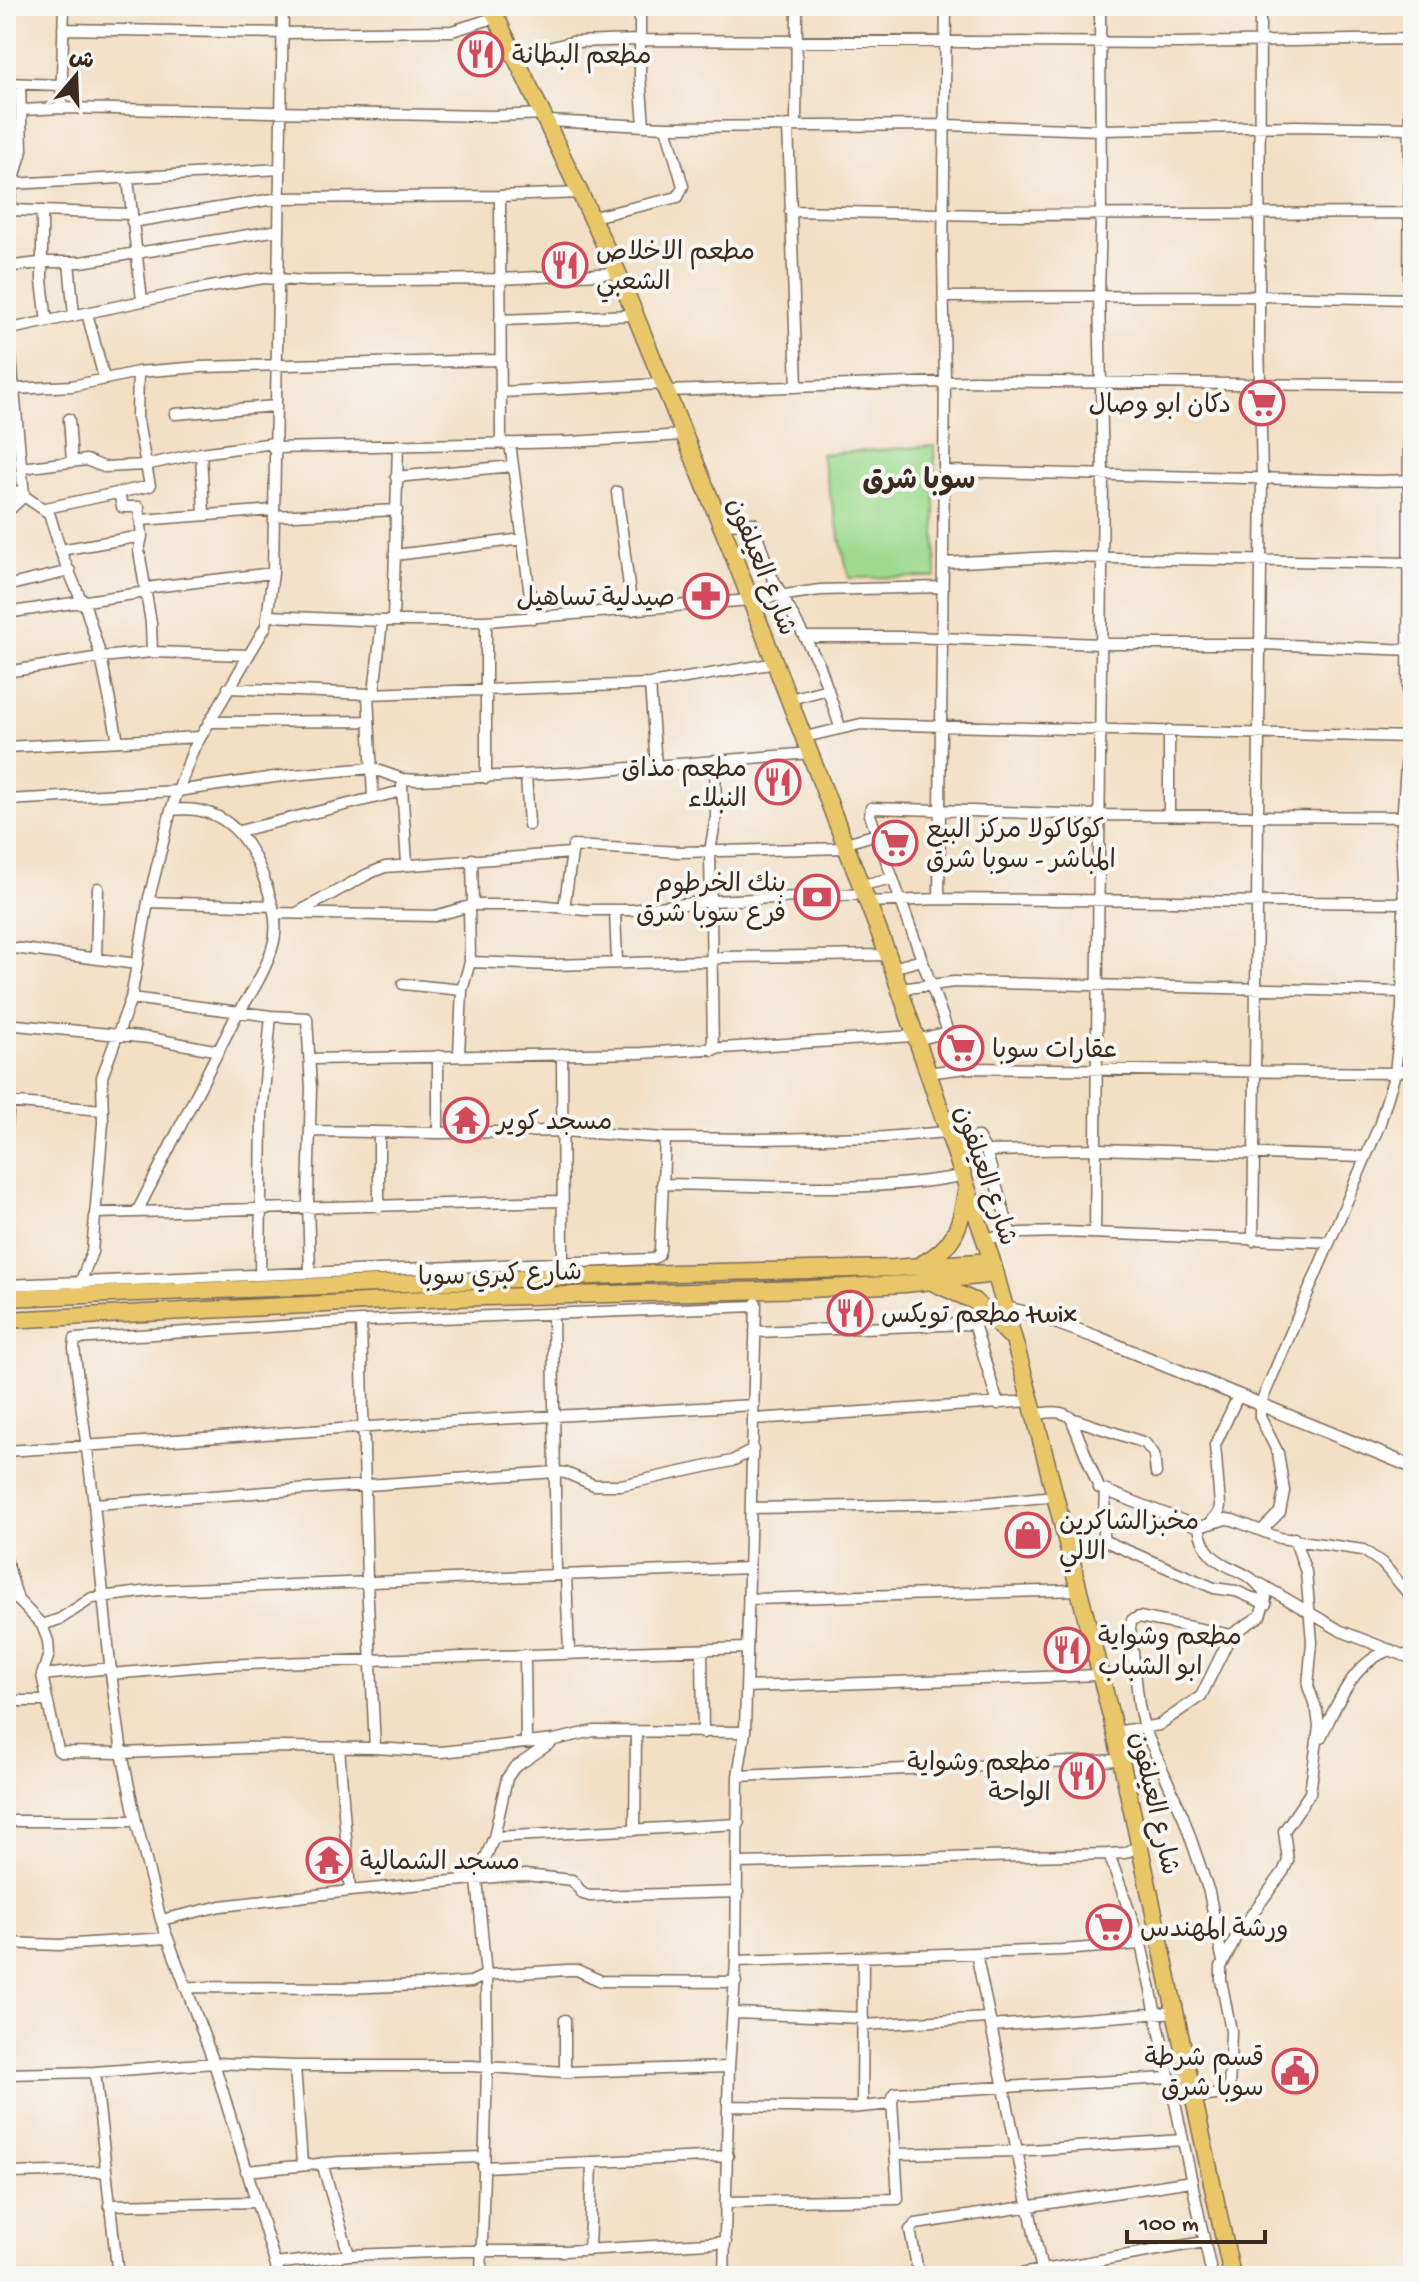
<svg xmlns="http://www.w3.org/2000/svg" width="1419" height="2282" viewBox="0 0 1419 2282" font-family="'Gochi Hand','Playpen Sans Arabic',sans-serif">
<rect width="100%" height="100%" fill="#f6f6f2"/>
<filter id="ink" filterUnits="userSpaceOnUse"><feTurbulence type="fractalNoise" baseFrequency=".0125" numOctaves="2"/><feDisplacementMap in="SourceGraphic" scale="16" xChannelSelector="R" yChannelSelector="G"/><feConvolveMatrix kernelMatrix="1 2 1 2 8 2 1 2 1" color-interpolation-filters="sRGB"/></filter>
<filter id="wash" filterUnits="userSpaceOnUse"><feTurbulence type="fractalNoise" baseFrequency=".006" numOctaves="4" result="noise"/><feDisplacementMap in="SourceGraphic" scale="32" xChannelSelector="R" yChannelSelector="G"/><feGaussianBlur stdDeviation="1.8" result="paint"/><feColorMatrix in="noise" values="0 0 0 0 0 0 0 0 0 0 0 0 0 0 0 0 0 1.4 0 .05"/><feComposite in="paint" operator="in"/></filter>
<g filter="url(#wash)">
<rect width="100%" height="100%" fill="#f3dfc4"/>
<!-- green -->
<path fill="#9dda8e" stroke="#6c8256" stroke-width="2" d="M934 446 936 577 849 578 821 454Z"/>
</g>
<g filter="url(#ink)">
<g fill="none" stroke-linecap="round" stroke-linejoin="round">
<!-- minor casing -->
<g stroke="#7b6958" stroke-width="13">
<path id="minor" d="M640 6V76L644 125
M63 29 283 33 452 31 497 17
M516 56 572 42 639 40 1180 43 1413 39
M6 83 61 85
M61 108 64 6
M22 110 61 108 490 116 545 114
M548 121 666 127 946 125 1101 130 1296 126 1413 128
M788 125 797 387
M796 125 797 6
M6 158 21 155
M128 179 142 300
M12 184 281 169
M9 210 131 214
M42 211V281L47 322
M790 211 989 215 1413 213
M593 217 678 197 683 186 666 127
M132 222 280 198 500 196
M6 246 11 191 22 150 20 84
M69 262 74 316
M6 267 47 262H81L279 230
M944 297 1260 296 1413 299
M6 305 24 496 49 513 62 555 82 602
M87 313 104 378
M500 320 635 315
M6 330 199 289 264 278 306 281 500 279 618 273
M14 389 72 386 138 372 200 367 500 360
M666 391 974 381 1413 386
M501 392 663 384
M175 414 275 406
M69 419 72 461
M501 443 500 196 582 193
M510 443 533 618
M273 448 570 442 684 435
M201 453 204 514
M22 468 86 460 104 467 145 465 201 453 274 443
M943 471 1378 481 1413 480
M396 477 513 466
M6 492 24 491
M617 492 632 610
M119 493 122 507H139L142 536 139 551 151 623 152 652
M46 508 150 486 137 417 138 372
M6 513 24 496
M274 516 397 510
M141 520 274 510
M720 524 753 523 770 573 820 666 840 727
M60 550 142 536
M395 555 523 539
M943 563 1053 557 1412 563
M6 586 70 571
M84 602 101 657 118 741
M6 613 140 593 153 587 273 573
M269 616 382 621H486L750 600 820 590 942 587
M393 621 398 445
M486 621V778
M804 637H909L1101 644H1260L1413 650
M6 672 101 657 152 652 249 655
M650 684 656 766
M228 688 368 694 650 684 776 663
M374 693 382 621
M368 694 373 798
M790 699 828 689
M209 722 368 721
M805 737 861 724 1413 737
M6 747 200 737
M526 775 529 825
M402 786 407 864
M6 800 177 791 282 776 371 768 402 779 419 780 582 772 811 753
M1169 815V730
M239 831 402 791
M846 843 877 834
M472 859 473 905
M862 885 893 878
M939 899 945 382 943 256 946 6
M148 902 273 906
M868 902 939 899 1413 903
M564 908 573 846 680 852 848 848
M615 910 617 963
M274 913 435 916 473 905H538L585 910H631L711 901 865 894
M297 913 368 874 385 867 571 853
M6 947 137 964
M96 958 98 888
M470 962 550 965 708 961 724 957 888 955
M892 968 922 960
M403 984 462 990
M900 989 954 982 1403 992
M131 998 271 1016 307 1018 311 1088 308 1200 310 1273
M6 1023 9 1102 6 1136
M6 1024 150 1038 219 1051
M916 1040 948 1032
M713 1050 710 851 716 817 715 760
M562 1054 563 1262
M459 1055 462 990 470 962 469 906
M310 1059 642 1053 914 1036
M961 1068 870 815 871 808 1099 815 1413 817
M927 1073 966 1068 1395 1073 1406 1070 1413 1056
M6 1102 103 1110
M310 1131 438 1133 563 1131 665 1138 756 1139 885 1137 947 1132
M379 1133V1207
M438 1133V1056
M950 1141 978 1137 986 1151 1097 1149 1366 1157
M986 1151 1011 1235
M662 1184C763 1185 861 1194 961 1176
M137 1212 235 1018C250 996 268 968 274 941 278 922 273 905 267 887 251 840 227 803 171 810
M95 1213 562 1201
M1095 1233 1103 475 1099 297 1101 214 1100 6
M983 1239 1021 1233 1063 1232 1329 1242
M1253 1241 1262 478 1259 337 1260 6
M260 1274 262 1114 271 1016
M6 1285 652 1259 658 1256 660 1250 665 1138
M75 1296 92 1252 103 1123 102 1077 131 998 148 902 171 810 193 750 266 626 273 573 283 6
M553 1314 556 1575
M361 1321 367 1581 375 1748
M755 1332 970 1324 975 1327 998 1404
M1035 1414C1047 1413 1061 1409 1071 1418L1099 1488 1199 1527C1206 1577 1253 1561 1266 1598L1260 1616 1231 1635 1201 1696 1159 1725 1115 1732
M1071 1418 1145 1443 1154 1454 1156 1473
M754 1419 1031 1401
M6 1451 461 1421 754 1405
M1105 1492 1103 1536 1105 1541 1214 1588 1236 1591 1266 1604
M94 1504 556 1472 566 1473 594 1485H621L732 1461 753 1450
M751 1508 969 1504 1056 1496
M1211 1522 1219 1512 1220 1505 1215 1445 1238 1396
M1199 1527 1226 1519 1233 1520 1280 1538 1363 1550 1382 1563 1413 1599
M1261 1531 1280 1512 1284 1491 1278 1453 1260 1417V1405L1379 1126 1395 1073 1402 1008 1404 902 1401 838 1408 737 1410 6
M6 1559 18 1600 42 1625 48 1641 49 1654 42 1675 58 1750 61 1752 122 1753 274 1747 375 1748 441 1752 554 1740 594 1731 745 1732
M566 1575 569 1653
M1261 1584 1341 1631 1413 1659
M749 1599 1079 1590
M42 1625 60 1619 92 1598 159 1590 749 1568
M702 1650 703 1733
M525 1655 526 1742
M111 1674 217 1665 747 1648
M42 1675 111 1668
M746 1687 1101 1675
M6 1701H47
M1321 1737C1337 1704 1353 1661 1391 1650
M738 1776 1122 1760
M6 1821H136
M635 1830 636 1732
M494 1837 739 1824
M1109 1854 1141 1944 1212 2276
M738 1863 1109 1854 1125 1853 1141 1845
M350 1891 505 1876 525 1875 572 1880 583 1894 590 1896 738 1892
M161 1920 221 1906 350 1891 339 1747
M6 1943 59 1945 167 1938
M976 1953 1043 2276
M736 1961 1062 1950 1141 1944
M1223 1962 1209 1892 1183 1816 1144 1728 1139 1706 1130 1627 1132 1620 1139 1617 1231 1635
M185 1987 345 1988 445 1984 471 1982 486 1975 568 1970H577L601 1981 736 1982
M734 2013 863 2018
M863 2025 988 2018
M991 2026 1176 2012
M295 2066 302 2164
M95 2072 118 2276
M565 2072V2020
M6 2074 95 2072 214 2063 295 2066H471L565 2072 729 2067
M1194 2098 1229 2093 1231 2031 1221 1980V1967L1238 1933 1283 1872 1288 1861 1284 1831 1310 1793 1319 1726 1317 1711 1308 1686 1312 1642 1306 1572 1294 1538
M729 2106 850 2108 892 2104
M862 2106 863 1957
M897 2154 1015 2151 1183 2140
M322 2163 349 2255
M483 2167 728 2156
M246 2171 339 2162 483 2157
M6 2173 104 2171
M727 2202 898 2199 892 2100 895 2093 1168 2078
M109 2205 256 2202
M589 2250 592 2163
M275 2264 349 2255 464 2251H564L726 2242
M279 2276 214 2063 161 1920 136 1821 122 1753 111 1674 94 1504 74 1348 75 1339 361 1321 756 1306
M481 2276 487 2069 486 1975 477 1879 494 1837 507 1778 514 1768 552 1742
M724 2276 729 2067 736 1961 738 1776 745 1732 756 1303
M919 2276 910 2230 916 2224 1191 2181
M1009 2276 1204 2242"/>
</g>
<!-- tertiary casing -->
<g stroke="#7b6958" stroke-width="15">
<path id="tertiary" d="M1005 1308 1036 1315 1096 1337 1413 1467"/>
</g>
<!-- trunk casing -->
<g stroke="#7b6958" stroke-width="19">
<path id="trunk" d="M491 6 618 273 730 547 888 955 992 1261 1031 1401 1115 1732 1232 2276
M922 1264C954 1247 961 1226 966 1192
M934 1283 974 1301 1009 1335
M6 1298 673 1273 894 1268 992 1261
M6 1320 448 1298 809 1289 905 1284 996 1274"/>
</g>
<!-- minor -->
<use href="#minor" stroke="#fff" stroke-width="10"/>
<!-- tertiary -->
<use href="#tertiary" stroke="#fff" stroke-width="12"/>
<!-- trunk -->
<use href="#trunk" stroke="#e9c769" stroke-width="16"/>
</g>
</g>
<!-- icons -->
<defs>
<g id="restaurant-ring" transform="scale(2.3)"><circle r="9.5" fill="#f6f6f2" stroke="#d1495b" stroke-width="1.5"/><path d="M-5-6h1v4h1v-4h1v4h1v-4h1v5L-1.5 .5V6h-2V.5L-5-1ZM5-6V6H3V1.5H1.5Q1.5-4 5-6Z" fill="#d1495b"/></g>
<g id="supermarket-ring" transform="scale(2.3)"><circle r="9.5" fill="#f6f6f2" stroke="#d1495b" stroke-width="1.5"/><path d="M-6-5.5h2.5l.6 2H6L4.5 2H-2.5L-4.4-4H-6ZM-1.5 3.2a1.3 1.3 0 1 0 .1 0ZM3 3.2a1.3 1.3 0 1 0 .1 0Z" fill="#d1495b"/></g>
<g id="pharmacy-ring" transform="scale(2.3)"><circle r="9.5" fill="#f6f6f2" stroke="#d1495b" stroke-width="1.5"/><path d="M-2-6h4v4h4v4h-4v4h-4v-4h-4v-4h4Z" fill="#d1495b"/></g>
<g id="bank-ring" transform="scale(2.3)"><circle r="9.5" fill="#f6f6f2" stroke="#d1495b" stroke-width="1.5"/><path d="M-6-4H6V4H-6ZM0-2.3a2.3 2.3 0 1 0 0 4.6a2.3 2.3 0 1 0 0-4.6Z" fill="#d1495b"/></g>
<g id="temple-ring" transform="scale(2.3)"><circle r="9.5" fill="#f6f6f2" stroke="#d1495b" stroke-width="1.5"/><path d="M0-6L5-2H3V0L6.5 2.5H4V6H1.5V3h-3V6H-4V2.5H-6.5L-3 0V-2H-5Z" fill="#d1495b"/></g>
<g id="shop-ring" transform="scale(2.3)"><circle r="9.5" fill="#f6f6f2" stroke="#d1495b" stroke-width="1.5"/><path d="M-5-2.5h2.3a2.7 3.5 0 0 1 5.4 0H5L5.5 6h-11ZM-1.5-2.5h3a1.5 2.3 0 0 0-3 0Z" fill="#d1495b"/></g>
<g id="civic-ring" transform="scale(2.3)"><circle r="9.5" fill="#f6f6f2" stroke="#d1495b" stroke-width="1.5"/><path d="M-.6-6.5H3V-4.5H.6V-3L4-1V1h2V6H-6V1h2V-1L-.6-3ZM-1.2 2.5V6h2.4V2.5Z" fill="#d1495b"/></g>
</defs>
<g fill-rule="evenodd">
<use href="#restaurant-ring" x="481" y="54"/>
<use href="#restaurant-ring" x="565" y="265"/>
<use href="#supermarket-ring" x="1262" y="403"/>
<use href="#pharmacy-ring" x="706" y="596"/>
<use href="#restaurant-ring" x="778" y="782"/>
<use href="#supermarket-ring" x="895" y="843"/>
<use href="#bank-ring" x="817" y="897"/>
<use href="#supermarket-ring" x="961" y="1048"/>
<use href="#temple-ring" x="466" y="1120"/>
<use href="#restaurant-ring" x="850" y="1313"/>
<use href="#shop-ring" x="1028" y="1535"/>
<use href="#restaurant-ring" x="1067" y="1650"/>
<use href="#restaurant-ring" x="1082" y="1776"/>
<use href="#temple-ring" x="329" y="1860"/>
<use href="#supermarket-ring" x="1109" y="1927"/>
<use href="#civic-ring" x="1295" y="2071"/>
</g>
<g text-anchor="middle" stroke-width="8" stroke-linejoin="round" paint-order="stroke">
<!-- poi labels -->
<g font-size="26" fill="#3b2a1e" stroke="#f6f6f2" text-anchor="start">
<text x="512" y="63">مطعم البطانة</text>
<text x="596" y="259">مطعم الاخلاص<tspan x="596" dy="30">الشعبي</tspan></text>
<text x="1231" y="412" text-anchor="end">دكان ابو وصال</text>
<text x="675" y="605" text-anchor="end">صيدلية تساهيل</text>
<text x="747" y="776" text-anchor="end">مطعم مذاق<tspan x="747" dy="30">النبلاء</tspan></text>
<text x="926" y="837">كوكاكولا مركز البيع<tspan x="926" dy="30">المباشر - سوبا شرق</tspan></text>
<text x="786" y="891" text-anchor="end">بنك الخرطوم<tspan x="786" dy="30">فرع سوبا شرق</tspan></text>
<text x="992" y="1057">عقارات سوبا</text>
<text x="497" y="1129">مسجد كوير</text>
<text x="881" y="1322">مطعم تويكس twix</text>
<text x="1059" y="1529">مخبزالشاكرين<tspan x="1059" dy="30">الالي</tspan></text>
<text x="1098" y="1644">مطعم وشواية<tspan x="1098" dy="30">ابو الشباب</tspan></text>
<text x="1051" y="1770" text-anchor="end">مطعم وشواية<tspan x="1051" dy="30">الواحة</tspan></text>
<text x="360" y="1869">مسجد الشمالية</text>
<text x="1140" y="1936">ورشة المهندس</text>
<text x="1264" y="2065" text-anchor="end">قسم شرطة<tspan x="1264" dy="30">سوبا شرق</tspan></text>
</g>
<!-- street labels -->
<g font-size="26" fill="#3b2a1e" stroke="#f6f6f2">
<text transform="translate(763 566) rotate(68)" y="9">شارع العيلفون</text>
<text transform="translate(987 1175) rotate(71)" y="9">شارع العيلفون</text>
<text transform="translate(500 1273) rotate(-2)" y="9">شارع كبري سوبا</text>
<text transform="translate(1156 1803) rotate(77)" y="9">شارع العيلفون</text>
</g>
<!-- neighbourhood labels -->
<g font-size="28" font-weight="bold" fill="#3b2a1e" stroke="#f6f6f2">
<text x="919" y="488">سوبا شرق</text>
</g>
</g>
<!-- margin -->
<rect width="1419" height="2282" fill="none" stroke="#f6f6f2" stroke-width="32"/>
<!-- north arrow -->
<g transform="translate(76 76) rotate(19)" stroke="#f6f6f2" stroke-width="6" paint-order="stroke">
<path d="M0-6L14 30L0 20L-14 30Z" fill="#3b2a1e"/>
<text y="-12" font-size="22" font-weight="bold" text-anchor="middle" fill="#3b2a1e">ش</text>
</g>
<!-- scale -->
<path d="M1127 2230v12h138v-12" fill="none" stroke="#3b2a1e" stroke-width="4"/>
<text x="1139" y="2230" font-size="24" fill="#3b2a1e" stroke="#f6f6f2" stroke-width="6" paint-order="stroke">100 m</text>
</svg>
